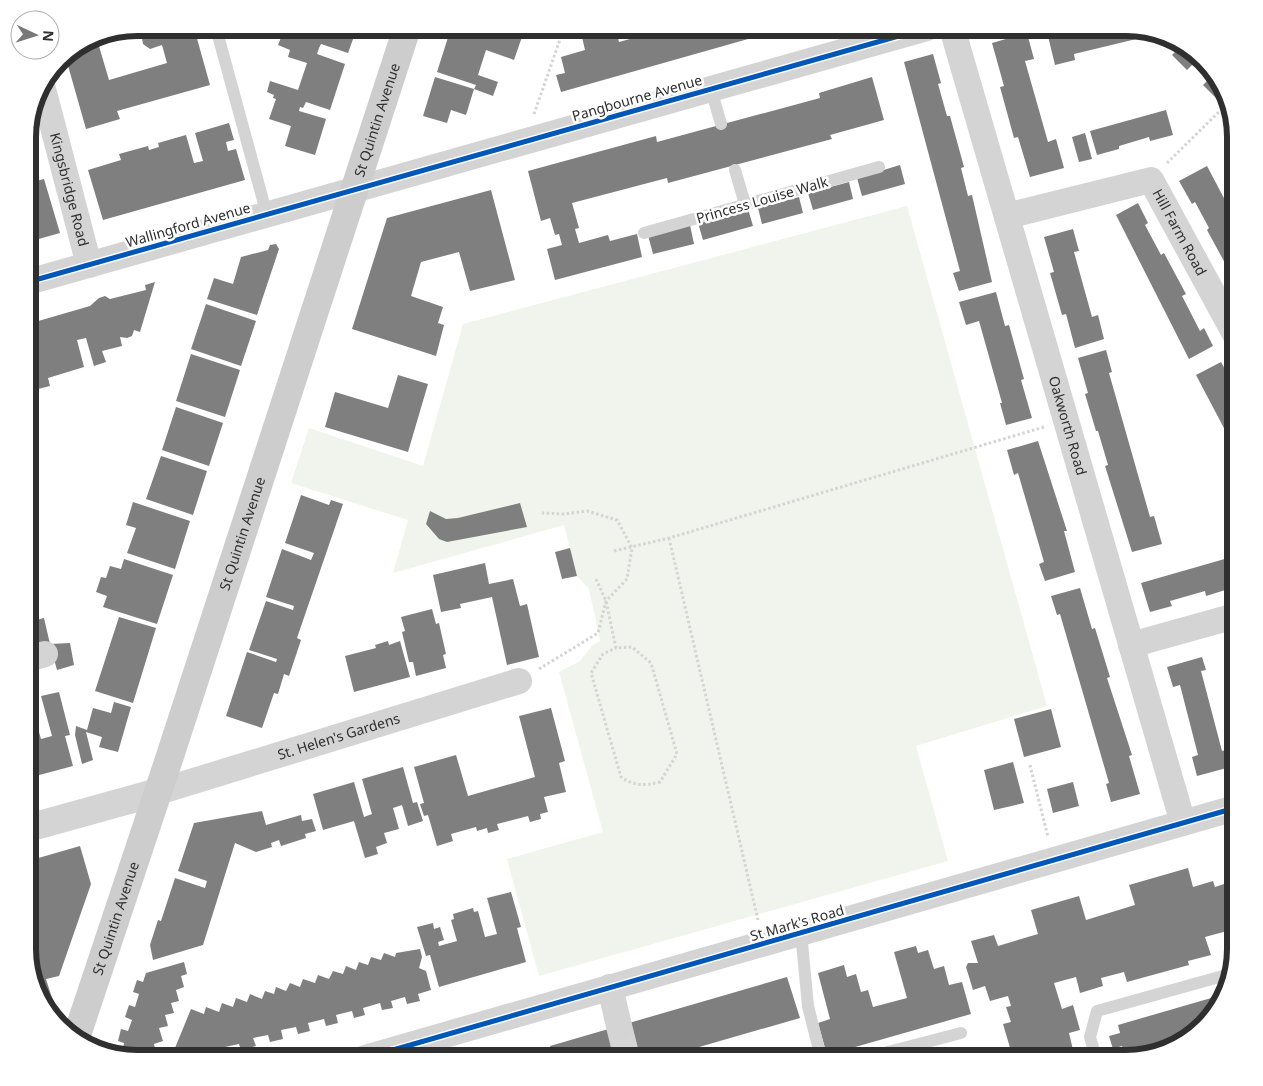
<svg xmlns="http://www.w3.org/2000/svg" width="1263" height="1086" viewBox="0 0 1263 1086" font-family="'Noto Sans',sans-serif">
<rect width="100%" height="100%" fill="#fff"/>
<!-- green -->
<path fill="#f1f4ec" d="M907 206 1047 706 916 746 948 861 539 976 507 859 603 832 559 672 580 661 592 646 600 641 589 589 577 576 564 525 393 573 408 520 291 483 309 428 423 466 463 324Z"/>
<!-- building -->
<path fill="#7f7f7f" d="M144 28H197L199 34 196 35 210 85 117 111 120 119 86 129 65 55 96 36 109 80 167 63 162 45 150 49 143 44 141 33Z
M278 28H306L318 32 320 28H357L348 53 321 44 319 48 317 54 345 64 330 110 306 102 303 108 300 107 299 111 326 119 315 155 285 146 291 126 269 119 276 99 273 98 274 95 267 92 270 81 298 90 307 63 288 57 290 50 278 45 282 35 276 33Z
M451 28 483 37 487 28H512L524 31 514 60 486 50 478 75 498 82 493 96 474 89 476 85 437 72Z
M615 28 619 42 670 28H787L561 92 556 75 565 73 561 57 585 50 582 37Z
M1064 28H1126L1168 36 1154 40 1153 35 1074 54 1075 60 1055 65 1047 32Z
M1027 33 1034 59 1025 61 1048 142 1056 139 1064 168 1030 177 1018 137 1014 138 1000 87 1004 86 992 43Z
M1182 45 1198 55 1225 92 1217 99 1203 85 1208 80 1193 64 1187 70 1172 55Z
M933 54 941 83 938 84 947 116H950L964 167 961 168 968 196 972 195 992 282 959 291 953 273 960 271 904 62Z
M435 77 474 89 466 115 451 110 447 123 423 116Z
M872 77 884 120 830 135 832 139 668 183 667 178 572 203 579 228 575 229 579 243 608 235 610 241 637 234 642 257 555 280 547 249 562 245 559 234 555 235 550 218 541 221 528 171 656 136 657 142 820 98 819 93Z
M1166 110 1173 135 1150 141 1149 137 1119 146V149L1097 155 1090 131Z
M229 123 234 140 226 142 228 151 236 149 245 180 103 220 88 170 121 160 119 154 148 146 149 150 159 147 158 143 186 135 194 163 203 161 195 133Z
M1085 133 1092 159 1079 162 1072 137Z
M900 165 905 184 862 196 857 178Z
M1207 166 1235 219V274L1232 276 1207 230 1209 228 1195 202 1192 204 1179 181Z
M44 179 60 233 28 242V183Z
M849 182 853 199 813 210 808 193Z
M491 190 515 280 470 291 459 252 421 262 411 296 443 307 438 323 444 325 436 356 352 329 387 218Z
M799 197 803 213 762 224 758 208Z
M1138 203 1148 223 1145 225 1161 255 1164 253 1186 294 1182 296 1200 331 1204 328 1213 346 1189 359 1116 215Z
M748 209 753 226 703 240 698 223Z
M690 225 694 244 653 254 648 235Z
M1073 229 1079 251 1074 252 1092 317 1098 315 1104 339 1075 348 1066 314 1062 315 1050 273 1054 272 1044 237Z
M276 244 279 249 257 315 207 299 214 278 233 284 241 257 268 250 270 245Z
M155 282 140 332 134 330 132 336 127 338 120 337 122 346 102 351 106 362 94 366 86 338 77 340 84 367 48 378 50 386 38 389 36 383 28 385V324L90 306 99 298 105 296 110 299 146 290 145 285Z
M996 292 1005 326 1009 325 1024 379 1021 380 1032 418 1006 425 1000 403H1002L979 321 966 325 959 302Z
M206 304 256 321 241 366 191 349Z
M1106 350 1112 372 1109 373 1150 517 1154 516 1162 544 1132 552 1105 466 1108 465 1098 431H1096L1085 394 1088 393 1078 358Z
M191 354 240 370 225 417 176 401Z
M1221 362 1232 382 1228 384 1235 398V449L1196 375Z
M398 375 428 384 408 452 325 427 335 392 388 408Z
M176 407 223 423 209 466 162 450Z
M1038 441 1067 531H1064L1075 572 1045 581 1039 564 1044 562 1018 473 1014 475 1007 450Z
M161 456 207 471 193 515 146 499Z
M301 495 329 505 331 500 343 504 297 638 301 640 289 676 284 674 278 694 274 693 262 728 226 716 247 652 276 662 277 659 249 650 266 601 293 610 294 606 266 597 282 549 311 560 314 553 285 543Z
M133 502 190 521 175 569 127 553 136 528 126 525Z
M520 503 527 527 447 542 439 539 426 524 430 511 446 519 458 518Z
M570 548 577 576 562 579 555 552Z
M1235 556V587L1206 596 1205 591 1170 601 1172 606 1150 612 1141 583Z
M124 559 173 575 157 624 103 607 107 596 96 592 101 577 106 578 110 566 121 569Z
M485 563 489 584 513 579 520 606 527 604 539 657 507 665 492 597 460 604 461 608 441 612 433 575Z
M1080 588 1092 629 1095 628 1110 677 1107 678 1132 755 1129 756 1140 794 1111 802 1106 784 1109 783 1060 614 1057 615 1051 596Z
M432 609 436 624 439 623 446 654 443 655 446 668 416 676 413 662H409L402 632 405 631 401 617Z
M119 617 156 628 133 703 95 691Z
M44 618 50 644 28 650V622Z
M388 641 389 645 400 641 410 677 354 692 345 656 376 648 375 645Z
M70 643 74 665 57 670 50 644Z
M1202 657 1206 670 1201 671 1222 751 1229 749 1234 766 1197 776 1192 757 1198 755 1180 685 1173 687 1167 667Z
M28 670 34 691 28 693Z
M59 692 70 735 65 736 73 766 28 778V712L33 711 41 739 52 736 41 696Z
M114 702 131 707 118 752 99 747 102 737 86 732 93 760 82 764 75 735 76 726 87 730 93 708 111 713Z
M551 708 565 761 559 763 566 792 544 797 548 812 540 814 541 819 530 822 528 816 497 824 499 830 488 833 487 828 477 831 476 827 451 834 453 841 437 846 428 815 424 816 420 804 424 803 414 767 456 755 468 796 535 777 519 716Z
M1051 709 1061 747 1024 757 1014 719Z
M1013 762 1024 803 994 810 984 770Z
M403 767 413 803 417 802 423 821 408 826 402 805 393 808 399 829 384 833 387 843 376 847 378 854 365 858 354 821 323 830 313 794 354 782 364 817 372 814 362 779Z
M1073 782 1079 806 1053 813 1047 789Z
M262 811 266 825 301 815 302 821 312 819 316 831 305 834 306 838 281 846 279 840 271 843 272 847 256 852 235 843 203 945 153 960 150 945 158 920 161 921 175 878 205 888 207 881 178 871 194 823Z
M80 846 91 884 59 976 46 979 52 998 42 1001 39 997 28 955V861Z
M1235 866V949L1232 950 1227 931 1205 937 1211 955 1188 961 1189 965 1127 982 1124 972 1101 978 1103 986 1080 993 1076 977 1054 983 1062 1009 1073 1005 1080 1030 1069 1033 1074 1054 1057 1058H1026L1023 1047 1011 1051 1003 1024 1011 1022 1006 1007 1011 1006 1008 996 990 1001 985 986 973 990 966 967 968 963H978L971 941 994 935 998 946 1038 934 1031 910 1079 896 1086 920 1135 905 1129 885 1188 868 1193 887 1213 881 1215 887 1233 881 1229 868Z
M511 892 521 927 517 928 526 962 439 987 430 955 426 956 417 927 433 923 434 929 440 927 444 940 438 942 439 946 457 941 451 920 454 919 453 914 473 908 474 912 478 911 485 937 497 934 487 898Z
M916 946 918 953 928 950 934 969 944 966 949 985 962 982 971 1014 827 1055 818 1023 830 1019 818 973 844 965 847 977 856 974 861 992 868 990 873 1007 907 998 894 952Z
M420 949 422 957 419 968 426 971 431 990 418 994 420 1001 407 1004 405 997 391 1001 393 1008 382 1010 380 1003 363 1008 365 1015 354 1018 352 1011 336 1015 338 1023 326 1026 324 1019 308 1023 310 1031 298 1034 296 1027 281 1030 283 1039 270 1042 268 1035 253 1038 256 1046 241 1050 239 1044 225 1047 227 1055 214 1058 211 1051 199 1054 200 1058H137L122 1055 124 1043 118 1041 121 1029 128 1031 132 1020 125 1017 129 1005 135 1007 139 994 133 992 137 980 143 982 146 973 184 962 187 974 181 976 184 987 176 990 179 1001 171 1003 174 1013 165 1015 168 1026 159 1028 163 1041 154 1044 156 1052 175 1048 191 1009 204 1014 206 1007 219 1012 222 1003 233 1007 236 998 247 1002 250 994 262 999 265 991 274 994 276 987 286 991 290 983 300 987 303 979 315 983 318 975 329 979 333 971 343 974 346 966 356 970 359 962 368 965 371 957 381 960 384 953 395 957 396 953Z
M787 977 800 1018 661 1058H553L550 1046Z
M1225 994 1208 1021 1185 1038 1125 1055 1122 1046 1113 1049 1109 1036 1120 1033 1118 1025Z
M540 1050 543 1058H512Z"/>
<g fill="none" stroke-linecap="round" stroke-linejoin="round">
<!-- minor-tunnel -->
<path stroke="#d5d5d5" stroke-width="26" stroke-dasharray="26 13" stroke-linecap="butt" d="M619 1026 627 1058"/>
<!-- path -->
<path stroke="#d4d4d4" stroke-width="3" stroke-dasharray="2.5 2.5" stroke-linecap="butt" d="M534 114 564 28
M1167 163 1228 103
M669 538 758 920
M614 551 669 538 1044 427
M596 579 606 601 616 648 632 647 651 663 677 754 660 782C644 786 634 786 621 777L591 673 603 654 616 648
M539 669 598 633 606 601 627 579 632 548 617 520 587 511 564 514 542 513
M1030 765 1048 837"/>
<!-- service -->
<path stroke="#d4d4d4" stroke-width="12" d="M216 28 267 215
M711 89 721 124
M735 170 745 204
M644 233 879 167
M801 933 808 1006 821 1058
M865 1058 961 1033
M1096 1058 1090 1037 1097 1011 1230 974"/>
<!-- minor -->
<g stroke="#d4d4d4" stroke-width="26">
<path id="s1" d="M952 28 1183 823"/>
<path id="s2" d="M42 85 89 265"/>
<path id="s3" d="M1007 216 1151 180 1235 334"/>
<path d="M28 282 927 28"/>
<path d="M1131 645 1235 616"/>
<path d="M28 659 45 654"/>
<path id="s4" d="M158 792 519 681"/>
<path d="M610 987 619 1026"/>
<path d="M365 1058 1235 808"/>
</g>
<!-- tertiary -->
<path stroke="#d4d4d4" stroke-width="28" d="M28 828 158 792"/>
<!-- secondary -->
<path stroke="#cdcdcd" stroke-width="28" id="s5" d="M76 1038 170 756 407 28"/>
<!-- cycleway casing -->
<g stroke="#fff" stroke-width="8">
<path id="cycleway" d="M28 282 927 28
M365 1058 1235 808"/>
</g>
<!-- cycleway -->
<use href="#cycleway" stroke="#0057b8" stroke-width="5"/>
</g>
<g text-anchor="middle" stroke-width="5" stroke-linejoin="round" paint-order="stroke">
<!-- street labels -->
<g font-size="14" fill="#2f2f2f" stroke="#fff">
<text transform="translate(637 98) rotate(-16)" y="5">Pangbourne Avenue</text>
<text dy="5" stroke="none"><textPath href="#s5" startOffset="966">St Quintin Avenue</textPath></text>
<text dy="5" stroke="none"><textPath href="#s2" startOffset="108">Kingsbridge Road</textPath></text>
<text transform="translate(762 200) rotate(-16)" y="5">Princess Louise Walk</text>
<text transform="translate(188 225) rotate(-16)" y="5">Wallingford Avenue</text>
<text dy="5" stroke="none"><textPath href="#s3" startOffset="208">Hill Farm Road</textPath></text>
<text dy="5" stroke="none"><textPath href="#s1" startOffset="414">Oakworth Road</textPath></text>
<text dy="5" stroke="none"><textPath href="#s5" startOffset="531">St Quintin Avenue</textPath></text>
<text dy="5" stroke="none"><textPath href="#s4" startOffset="189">St. Helen's Gardens</textPath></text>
<text dy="5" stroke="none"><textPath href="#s5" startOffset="126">St Quintin Avenue</textPath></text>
<text transform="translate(797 923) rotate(-16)" y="5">St Mark's Road</text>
</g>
</g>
<!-- crop -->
<path d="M0 0H1263V1086H0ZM137 36H1126A101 101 0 0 1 1227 137V949A101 101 0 0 1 1126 1050H137A101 101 0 0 1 36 949V137A101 101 0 0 1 137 36Z" fill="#fff" fill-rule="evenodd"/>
<path fill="none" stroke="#2f2f2f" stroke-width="6" d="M137 36H1126A101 101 0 0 1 1227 137V949A101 101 0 0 1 1126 1050H137A101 101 0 0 1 36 949V137A101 101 0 0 1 137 36Z"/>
<!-- north arrow -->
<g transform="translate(35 35) rotate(94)"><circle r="24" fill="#ffffff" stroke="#acacac"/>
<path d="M0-4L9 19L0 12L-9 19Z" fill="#787878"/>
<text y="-8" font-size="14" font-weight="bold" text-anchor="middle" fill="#2f2f2f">N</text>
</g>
</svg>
